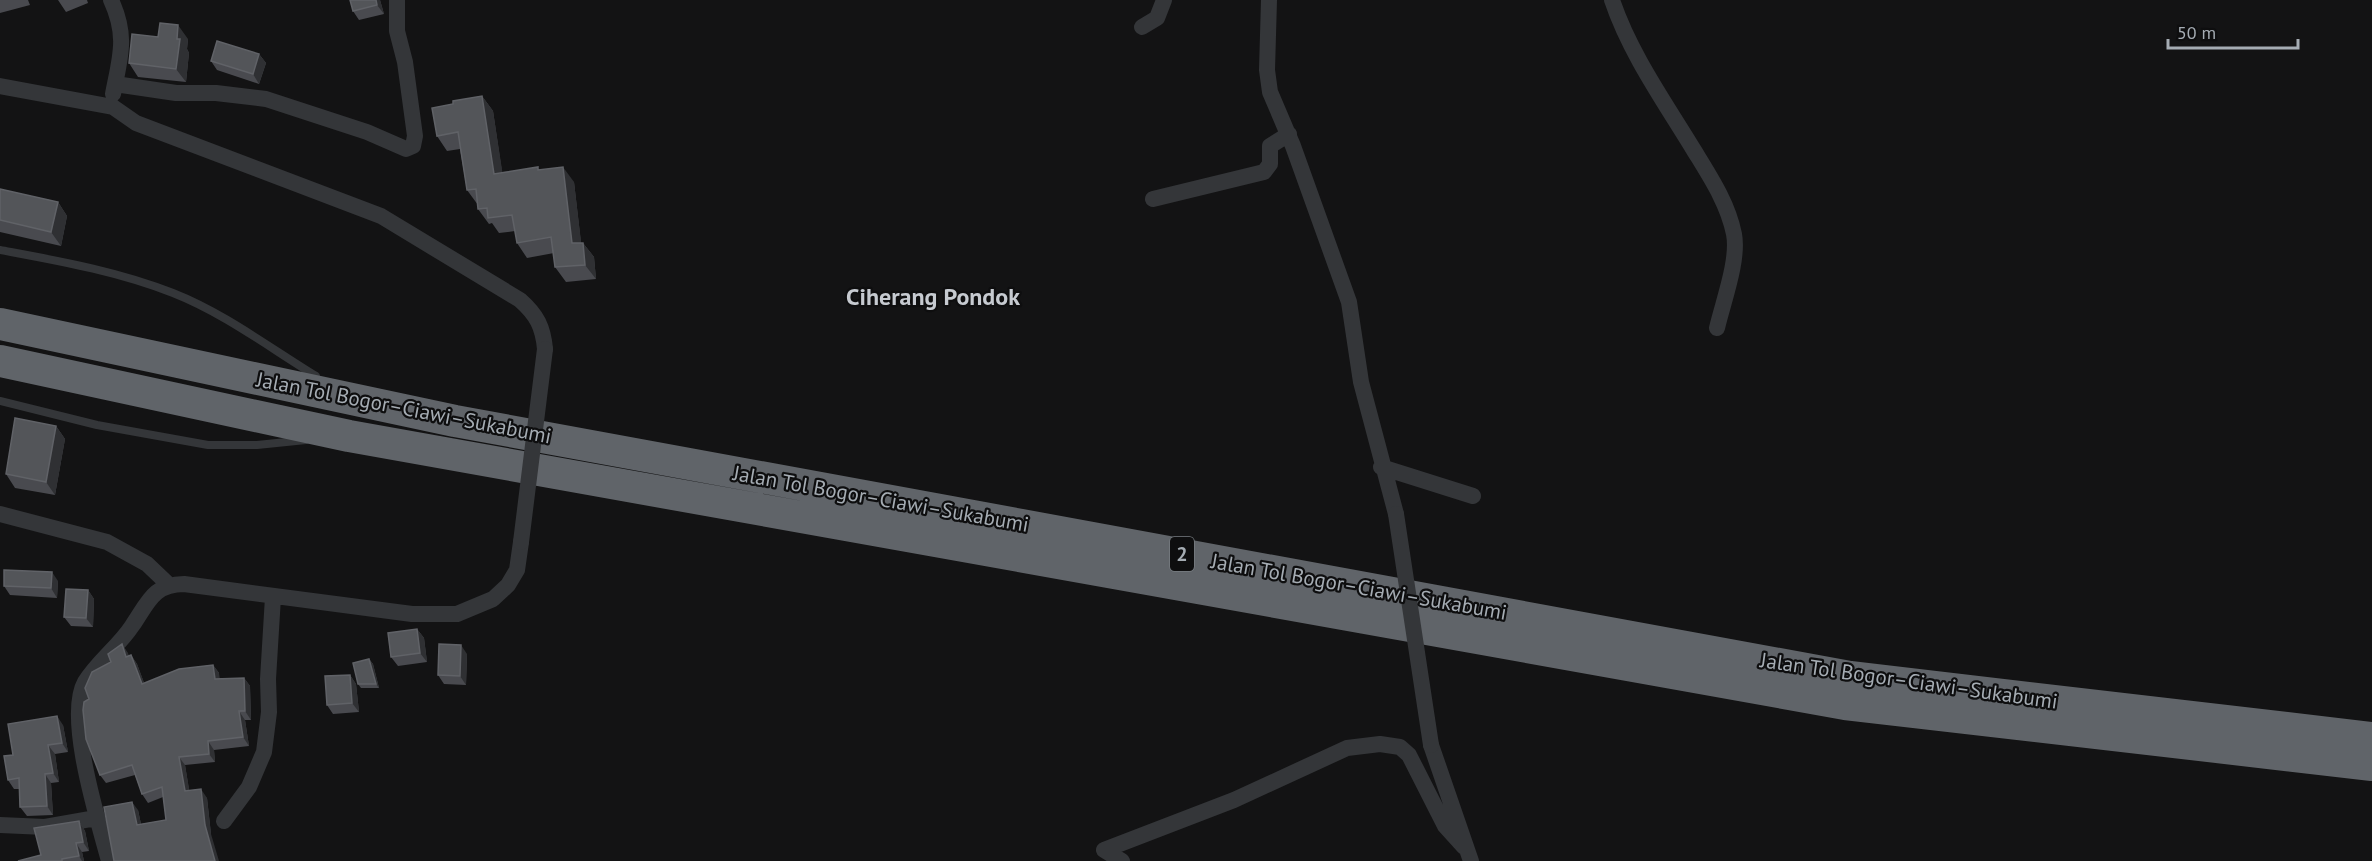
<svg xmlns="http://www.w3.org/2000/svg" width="2372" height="861" viewBox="0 0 2372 861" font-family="'PT Sans',sans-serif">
<rect width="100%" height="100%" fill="#131314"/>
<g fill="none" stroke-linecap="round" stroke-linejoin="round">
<!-- service -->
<path stroke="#343639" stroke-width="8" d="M0 250C59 261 117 271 173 293 224 313 270 348 316 376L315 384
M0 401 97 425 208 445H257L306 440"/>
<!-- minor -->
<path stroke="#343639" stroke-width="16" d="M111 0C128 37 120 57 113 94
M1269 0 1267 70 1270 92 1293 146 1349 302 1361 382 1396 514
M1612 0C1630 54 1666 104 1695 152 1711 178 1728 204 1734 234 1739 260 1723 302 1717 328
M1142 27 1157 18 1164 0
M115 84 176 93H216L266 99 367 132 406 149 413 146 415 136 405 62 397 31V0
M0 86 113 107 136 123 381 216 520 300C537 315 543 327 545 349
M1153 199 1264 172 1270 164V146L1289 134
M1381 467 1473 496
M0 514 107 542 147 564 168 584
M1431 745 1471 861
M224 821 249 787 264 752 269 712 268 679 273 597
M0 825 45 827 96 818
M1104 850 1234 800 1347 748 1380 744 1400 747 1409 755 1445 826 1464 847
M1104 850 1122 861
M109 861C99 823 65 717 85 682 97 662 119 646 132 626 148 603 153 584 184 584L412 614H457L493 599 508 585 517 570 521 542"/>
<!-- motorway -->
<path stroke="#606469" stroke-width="32" d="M0 324 455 421 1850 677 2372 738
M0 361 349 436 1845 704 2372 765"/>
<!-- minor-bridge -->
<path stroke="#343639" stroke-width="16" d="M1396 514 1431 745
M521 542 545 349"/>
</g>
<!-- wall -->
<path fill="#494a4f" d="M0 0H28L30 5 0 13Z
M58 0H87L88 3 66 12Z
M350 0H380L384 14 359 20 353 11Z
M158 37 188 39 187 49 189 53 186 82 138 77 129 63Z
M259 54 266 63 259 84 217 70 211 61Z
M482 96 493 111 502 172 540 170 574 182 581 243H583L594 257 596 279 566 282 555 267 554 253 527 258 517 243 515 231 499 233 492 223 489 224 478 209V205L467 190 460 149 447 151 437 136 453 104Z
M0 189 58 202 67 216 61 246 0 232Z
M56 426 65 439 55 495 15 488 6 474Z
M58 581 57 598 10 595 4 586Z
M88 590 94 599 93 627 71 626 64 617Z
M417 629 424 638 427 662 398 666 391 657Z
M122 644 129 656 131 655 137 664 144 683 213 665 219 673V678H244L250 686 251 720H245L249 746 214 750 215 762 185 765 189 790 207 798 211 834 114 861 138 810 141 824 166 820 163 797 148 803 142 794 135 775 106 783 100 775 89 699Z
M467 654 466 685 444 684 438 675Z
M369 659 373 664 379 688H361L358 684Z
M350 675 356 684 359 712 333 714 327 705Z
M63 725 68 752 55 754 59 782 51 783 53 815 27 816 20 807 19 789H14L8 780 13 755Z
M79 821 85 831 89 851 82 852 84 861H18L41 855Z"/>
<!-- shaded-wall -->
<path fill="#2f3033" d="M376 0H380L384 14 377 5Z
M178 25 188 39 187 49 189 53 186 82 176 69 177 39Z
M259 54 266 63 259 84 253 74Z
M482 96 493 111 505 189 494 174Z
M563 167 574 182 583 258 572 243Z
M58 202 67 216 61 246 51 232Z
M583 243 594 257 596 279 585 265Z
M56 426 65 439 55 495 46 482Z
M52 572 58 581 57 598 51 588Z
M88 590 94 599 93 627 86 618Z
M417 629 424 638 427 662 420 653Z
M122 644 128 653 132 666 126 657Z
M461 645 467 654 466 685 460 676Z
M131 655 137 664 148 693 142 684Z
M369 659 373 664 379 688 376 684Z
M213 665 219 673 221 687 215 679Z
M350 675 356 684 359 712 352 703Z
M244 678 250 686 251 720 245 711Z
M239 711 245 720 249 746 243 737Z
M57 716 63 725 68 752 62 743Z
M208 741 214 750 215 762 209 754Z
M48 745 55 754 59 782 53 773Z
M179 757 185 765 191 800 185 791Z
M45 774 51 783 53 815 47 806Z
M201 789 207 798 211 834 219 861H215L205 825Z
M132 802 138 810 143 834 137 825Z
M79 821 85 831 89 851 83 842Z
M76 843 82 852 84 861H82L79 856Z"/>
<!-- building -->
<path fill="#535559" stroke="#606267" stroke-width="1.5" d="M350 0H376L377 5 353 11Z
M160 23 178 25 177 39H180L176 69 129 63 132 34 158 37Z
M217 41 259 54 253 74 211 61Z
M482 96 494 174 538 167V170L563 167 572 243H583L585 265 555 267 551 237 517 243 512 215 488 218 487 208 478 209 476 189 467 190 458 132 437 136 432 108 453 104V101Z
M0 189 58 202 51 232 0 220Z
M15 418 56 426 46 482 6 474Z
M4 570 52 572 51 588 4 586Z
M66 589 88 590 86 618 64 617Z
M417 629 420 653 391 657 388 633Z
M122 644 126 657 131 655 142 684 179 669 213 665 215 679 244 678 245 711H239L243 737 208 741 209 754 179 757 185 791 201 789 205 825 215 861H114L104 807 132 802 137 825 166 820 162 787 142 794 132 765 100 775 86 739 83 710 84 702 89 699 85 688 92 672 111 662 108 654Z
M439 644 461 645 460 676 438 675Z
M369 659 376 684H358L353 663Z
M350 675 352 703 327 705 325 676Z
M57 716 62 743 48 745 53 773 45 774 47 806 20 807 19 778 8 780 4 756 13 755 8 724Z
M79 821 83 842 76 843 79 856 62 859V861H18L41 855 34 828Z"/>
<g text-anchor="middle" stroke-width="4.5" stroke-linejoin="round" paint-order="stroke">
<!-- shield labels -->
<rect fill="#0e0e0f" stroke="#787d82" stroke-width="1.5" x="1170" y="537" width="24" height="34" rx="4.5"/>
<g font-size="20" font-weight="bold" fill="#a5acb3">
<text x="1182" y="561">2</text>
</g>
<!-- street labels -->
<g font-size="21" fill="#a5acb3" stroke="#0e0e0f">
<text transform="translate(404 408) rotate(11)" y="7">Jalan Tol Bogor–Ciawi–Sukabumi</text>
<text transform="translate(881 499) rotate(10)" y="7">Jalan Tol Bogor–Ciawi–Sukabumi</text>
<text transform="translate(1359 587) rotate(10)" y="7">Jalan Tol Bogor–Ciawi–Sukabumi</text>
<text transform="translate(1909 681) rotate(8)" y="7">Jalan Tol Bogor–Ciawi–Sukabumi</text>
</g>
<!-- quarter labels -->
<g font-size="24" font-weight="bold" fill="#c6cad0" stroke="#0e0e0f">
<text x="933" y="305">Ciherang Pondok</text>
</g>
</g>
<!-- scale -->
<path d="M2168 39v9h130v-9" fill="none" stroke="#a5acb3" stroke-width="3"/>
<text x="2177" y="39" font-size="18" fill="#a5acb3" stroke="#0e0e0f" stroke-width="4.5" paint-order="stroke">50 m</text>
</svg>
